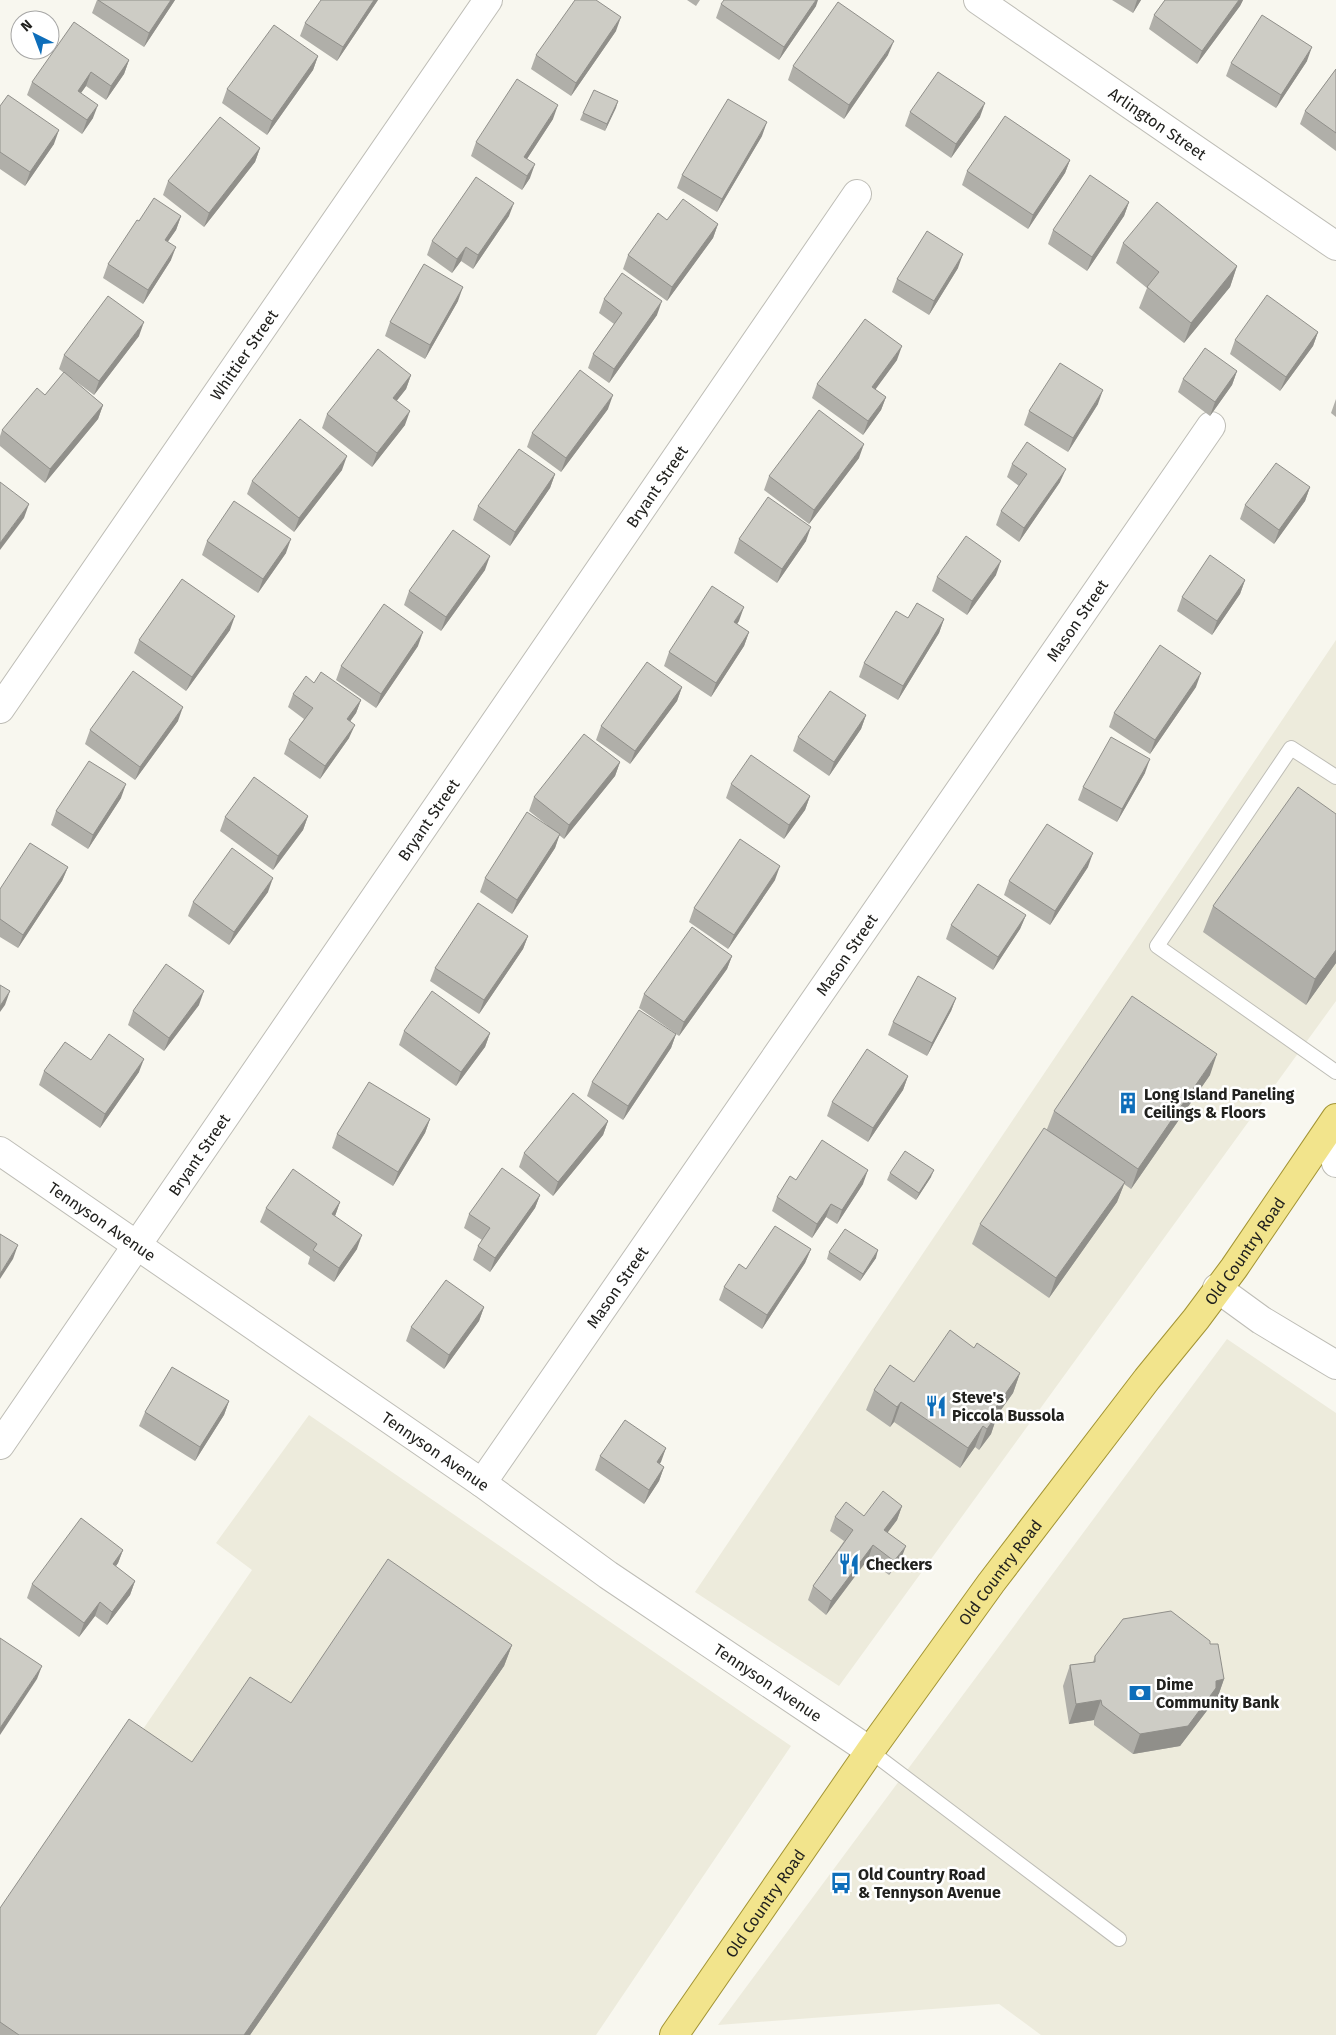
<svg xmlns="http://www.w3.org/2000/svg" width="1336" height="2035" viewBox="0 0 1336 2035" font-family="'Fira Sans',sans-serif">
<rect width="100%" height="100%" fill="#f8f7ef"/>
<!-- built -->
<path fill="#edebdc" d="M1336 640V1001L839 1686 695 1592Z
M1227 1339 1336 1413V2035H1041L999 2004 718 2025Z
M309 1415 791 1746 596 2035H0V1938L252 1570 216 1543Z"/>
<g fill="none" stroke-linecap="round" stroke-linejoin="round">
<!-- lane casing -->
<g stroke="#bebdb6" stroke-width="16">
<path id="lane" d="M1336 777 1291 748 1157 946 1336 1072
M870 1751 1119 1939"/>
</g>
<!-- street casing -->
<g stroke="#bebdb6" stroke-width="30">
<g id="street">
<path id="s1" d="M978 0 1336 246"/>
<path id="s2" d="M0 709 488 0"/>
<path d="M1330 1128 1336 1163"/>
<path id="s3" d="M0 1151 482 1483 608 1575 870 1751"/>
<path d="M1217 1288 1261 1320 1336 1365"/>
<path id="s4" d="M0 1445 857 194"/>
<path id="s5" d="M482 1483 1211 426"/>
</g>
</g>
<!-- primary casing -->
<g stroke="#a39434" stroke-width="30">
<g id="primary">
<path id="s6" d="M674 2035 870 1751 991 1583 1147 1379 1196 1319 1234 1268 1336 1118"/>
</g>
</g>
<!-- lane -->
<use href="#lane" stroke="#fff" stroke-width="14"/>
<!-- street -->
<use href="#street" stroke="#fff" stroke-width="28"/>
<!-- primary -->
<use href="#primary" stroke="#f2e48c" stroke-width="28"/>
</g>
<!-- wall -->
<path fill="#b0afa9" d="M97 0H175L144 47 92 13Z
M378 0 337 61 300 36 305 23Z
M687 0H700L696 6Z
M1112 0H1141L1133 13Z
M1165 0H1243L1240 6 1197 64 1149 29 1154 15Z
M721 4 816 6 779 60 716 18Z
M616 31 571 96 531 69 536 55Z
M888 55 844 119 788 80 793 66Z
M318 56 313 70 267 135 222 103 227 89Z
M129 60 124 74 106 100 86 86 81 93 93 118 82 134 27 95 32 82Z
M1307 61 1276 108 1226 76 1231 63Z
M1336 69V151L1300 124 1305 111Z
M618 101 605 131 580 120 583 113Z
M0 106 54 144 25 186 0 169Z
M910 112 980 117 951 158 905 126Z
M553 119 527 159 530 178 522 190 471 156 476 142Z
M762 136 717 212 677 188 682 175Z
M260 148 255 162 204 227 163 195 168 181Z
M1070 160 1065 173 1028 229 962 185 967 171Z
M1129 202 1124 216 1087 271 1048 244 1053 230Z
M181 216 176 230 168 241 171 260 143 304 103 278 108 264 139 221Z
M509 216 473 269 461 261 452 273 427 255 432 241Z
M718 224 713 238 667 301 623 269 628 255Z
M1123 243 1237 266 1230 287 1184 343 1139 308 1147 288 1116 263Z
M958 268 929 315 892 292 897 279Z
M604 299 657 315 609 383 588 368 593 354 614 324 599 313Z
M458 301 425 359 385 336 390 322Z
M1318 332 1313 346 1280 391 1230 354 1235 340Z
M139 336 94 395 66 374 103 405 98 419 45 483 0 446V436L2 430 45 395 64 373 59 369 64 355Z
M897 360 875 389 886 397 881 410 863 435 812 398 817 384Z
M1237 371 1232 385 1210 416 1178 392 1183 379Z
M411 375 406 389 396 401 405 425 372 467 322 428 327 414Z
M1336 399V417L1331 413Z
M1098 404 1068 452 1024 425 1029 411Z
M608 409 561 472 527 447 532 433Z
M859 458 809 524 764 490 769 476Z
M1012 464 1060 482 1019 542 996 525 1001 511 1019 486 1007 477Z
M342 470 294 532 247 494 252 481Z
M555 474 550 488 510 546 473 520 478 506Z
M1310 487 1305 501 1274 544 1240 519 1245 505Z
M739 539 806 541 777 583 734 553Z
M207 541 286 553 258 593 202 555Z
M485 570 441 631 404 605 409 591Z
M996 575 967 615 932 591 937 577Z
M1245 580 1240 594 1212 635 1177 611 1182 597Z
M944 619 939 633 898 700 859 677 864 663Z
M739 621 737 624 749 632 744 646 711 697 664 666 669 652Z
M230 630 186 691 134 653 139 640Z
M418 646 376 708 336 680 341 666Z
M314 683 361 700 356 713 350 721 349 738 320 779 284 754 289 740 304 719 288 707 293 694Z
M682 687 677 701 630 764 596 740 601 726Z
M1196 687 1150 754 1109 727 1114 713Z
M866 715 861 729 829 776 793 751 798 737Z
M178 721 135 780 85 744 90 730Z
M620 762 615 776 564 839 559 835 555 848 512 914 480 892 485 878 547 825 529 811 534 797Z
M1145 773 1117 822 1078 800 1083 787Z
M731 784 810 796 805 810 784 839 726 798Z
M121 798 88 849 51 825 56 811Z
M1336 814V963L1306 1005 1203 932 1213 906Z
M308 816 303 830 273 870 220 831 225 817Z
M68 867 62 881 18 948 0 937V889Z
M1088 867 1050 925 1004 895 1009 881Z
M775 880 728 949 689 922 694 908Z
M268 892 229 945 188 916 193 902Z
M1026 915 1020 929 993 970 946 939 951 925Z
M528 936 523 949 479 1014 430 981 435 968Z
M732 956 727 969 679 1036 676 1034 671 1048 623 1120 587 1096 592 1082 675 1033 639 1008 644 994Z
M956 998 951 1011 927 1056 888 1035 893 1022Z
M199 1005 164 1051 128 1025 133 1011Z
M404 1031 490 1033 485 1047 456 1086 399 1045Z
M91 1060 139 1072 100 1128 39 1085 44 1071Z
M1210 1075 1131 1189 1124 1184 1117 1202 1049 1298 972 1244 980 1224 1047 1129 1054 1111Z
M908 1076 903 1090 868 1142 827 1116 832 1102Z
M430 1119 425 1133 393 1186 332 1148 337 1134Z
M608 1121 603 1135 553 1196 519 1167 524 1153Z
M890 1173 931 1177 916 1200 887 1180Z
M796 1180 863 1184 837 1224 826 1217 812 1238 772 1211 777 1197Z
M540 1195 535 1208 490 1272 473 1260 478 1246 482 1240 464 1228 469 1214Z
M340 1202 335 1216 357 1249 334 1282 308 1264 310 1257 260 1222 266 1208Z
M811 1249 805 1263 762 1329 719 1300 724 1287Z
M829 1252 876 1258 860 1281 827 1259Z
M484 1307 479 1321 444 1369 406 1341 411 1327Z
M974 1348 1020 1373 1013 1393 998 1414V1413L991 1434 979 1450 975 1447 960 1468 894 1422 890 1427 866 1410 874 1390 914 1382Z
M229 1401 224 1415 195 1461 139 1426 145 1412Z
M666 1448 659 1464 664 1467 659 1481 644 1504 595 1470 600 1456Z
M902 1506 897 1520 887 1533 901 1559 889 1575 868 1559 826 1615 808 1600 813 1586 844 1541 830 1531 835 1517 864 1516Z
M123 1550 118 1563 115 1567 135 1581 130 1595 107 1625 95 1616 79 1637 27 1598 32 1584Z
M1210 1644 1224 1679 1217 1699 1212 1701 1209 1708 1180 1746 1133 1754 1094 1725V1720L1069 1724 1063 1686 1070 1665 1093 1662 1095 1656Z
M512 1645 504 1666 250 2035H0V1908L192 1762 291 1703Z"/>
<!-- shaded-wall -->
<path fill="#908f8a" d="M171 0H175L144 47 149 33Z
M374 0H378L337 61 343 47Z
M816 0H818L816 6 779 60 784 47Z
M1137 0H1141L1133 13Z
M1239 0H1243L1240 6 1197 64 1202 51Z
M621 17 616 31 571 96 576 83Z
M894 41 888 55 844 119 849 105Z
M1312 47 1307 61 1276 108 1281 95Z
M318 56 313 70 267 135 272 121Z
M129 60 124 74 106 100 111 86Z
M91 72 86 86 73 104 78 91Z
M618 101 616 108 605 131 607 124Z
M985 103 980 117 951 158 956 144Z
M98 105 93 118 82 134 87 120Z
M558 105 553 119 519 171 524 157Z
M767 122 762 136 717 212 722 199Z
M59 130 54 144 25 186 30 172Z
M260 148 255 162 204 227 209 213Z
M1070 160 1065 173 1028 229 1033 215Z
M535 164 530 178 522 190 527 176Z
M1129 202 1124 216 1087 271 1092 257Z
M514 203 509 216 473 269 478 255Z
M181 216 176 230 160 253 165 240Z
M718 224 713 238 667 301 672 287Z
M176 247 171 260 143 304 148 290Z
M466 247 461 261 452 273 457 259Z
M963 254 958 268 929 315 934 301Z
M1237 266 1230 287 1184 343 1191 323Z
M463 287 458 301 425 359 430 345Z
M662 301 657 315 609 383 614 369Z
M144 322 139 336 94 395 99 381Z
M1318 332 1313 346 1280 391 1286 377Z
M902 346 897 360 867 401 872 387Z
M1237 371 1232 385 1210 416 1215 402Z
M411 375 406 389 388 412 393 398Z
M1103 390 1098 404 1068 452 1073 438Z
M613 395 608 409 561 472 566 458Z
M886 397 881 410 863 435 868 421Z
M103 405 98 419 45 483 50 469Z
M410 411 405 425 372 467 377 453Z
M864 444 859 458 809 524 814 510Z
M347 456 342 470 294 532 299 518Z
M1066 469 1060 482 1019 542 1024 528Z
M555 474 550 488 510 546 515 532Z
M1310 487 1305 501 1274 544 1279 530Z
M29 504 24 518 0 550V543Z
M811 527 806 541 777 583 782 569Z
M291 539 286 553 258 593 263 579Z
M490 556 485 570 441 631 446 617Z
M1001 561 996 575 967 615 972 601Z
M1245 580 1240 594 1212 635 1217 621Z
M744 607 739 621 729 636 734 622Z
M235 616 230 630 186 691 192 677Z
M944 619 939 633 898 700 903 686Z
M423 632 418 646 376 708 381 694Z
M749 632 744 646 711 697 716 683Z
M1201 673 1196 687 1150 754 1155 740Z
M682 687 677 701 630 764 635 751Z
M361 700 356 713 342 733 347 719Z
M183 707 178 721 135 780 140 767Z
M866 715 861 729 829 776 834 762Z
M355 725 349 738 320 779 325 766Z
M1150 759 1145 773 1117 822 1122 809Z
M620 762 615 776 564 839 569 825Z
M126 784 121 798 88 849 93 835Z
M810 796 805 810 784 839 789 825Z
M308 816 303 830 273 870 278 856Z
M560 834 555 848 512 914 517 900Z
M1093 853 1088 867 1050 925 1055 911Z
M780 866 775 880 728 949 734 935Z
M68 867 62 881 18 948 23 935Z
M273 878 268 892 229 945 234 932Z
M1026 915 1020 929 993 970 998 957Z
M528 936 523 949 479 1014 484 1000Z
M1336 950V963L1306 1005 1315 979Z
M732 956 727 969 679 1036 684 1022Z
M10 991 5 1005 0 1012V1006Z
M204 991 199 1005 164 1051 169 1038Z
M956 998 951 1011 927 1056 932 1043Z
M490 1033 485 1047 456 1086 461 1072Z
M676 1034 671 1048 623 1120 628 1106Z
M1217 1054 1210 1075 1131 1189 1138 1169Z
M144 1059 139 1072 100 1128 105 1114Z
M908 1076 903 1090 868 1142 873 1128Z
M430 1119 425 1133 393 1186 398 1172Z
M608 1121 603 1135 553 1196 558 1182Z
M868 1170 863 1184 837 1224 842 1210Z
M934 1170 931 1177 916 1200 919 1193Z
M1125 1182 1117 1202 1049 1298 1056 1278Z
M540 1195 535 1208 490 1272 495 1258Z
M340 1202 335 1216 332 1214Z
M831 1204 826 1217 812 1238 817 1224Z
M362 1235 357 1249 334 1282 339 1268Z
M18 1245 13 1259 0 1279V1274Z
M811 1249 805 1263 762 1329 767 1315Z
M878 1250 876 1258 860 1281 863 1274Z
M484 1307 479 1321 444 1369 449 1355Z
M1020 1373 1013 1393 998 1414V1413L991 1434 979 1450 994 1410Z
M229 1401 224 1415 195 1461 200 1447Z
M901 1402 894 1422 890 1427 897 1407Z
M983 1426 975 1447 960 1468 968 1448Z
M666 1448 661 1462 652 1476 657 1462Z
M664 1467 659 1481 644 1504 649 1490Z
M902 1506 897 1520 879 1544 884 1530Z
M873 1545 868 1559 826 1615 831 1601Z
M906 1546 901 1559 889 1575 894 1561Z
M123 1550 118 1563 108 1578 113 1564Z
M135 1581 130 1595 107 1625 112 1612Z
M100 1602 95 1616 79 1637 84 1623Z
M512 1645 504 1666 250 2035H244Z
M42 1666 37 1679 0 1735V1728Z
M1224 1679 1217 1699 1212 1701 1209 1708 1180 1746 1133 1754 1140 1734 1216 1681Z
M1101 1700 1094 1720 1069 1724 1076 1704Z"/>
<!-- building -->
<path fill="#cdccc5" stroke="#908f8a" d="M98 0H171L149 33Z
M321 0H374L343 47 305 23Z
M575 0H596L621 17 576 83 536 55Z
M724 0H816L784 47 721 4Z
M1165 0H1239L1202 51 1154 15Z
M838 2 894 41 849 105 793 66Z
M1262 15 1312 47 1281 95 1231 63Z
M74 22 129 60 111 86 91 72 78 91 98 105 87 120 32 82Z
M274 25 318 56 272 121 227 89Z
M1336 69V133L1305 111Z
M938 72 985 103 956 144 910 112Z
M517 79 558 105 524 157 535 164 527 176 476 142Z
M594 90 618 101 607 124 583 113Z
M8 95 59 130 30 172 0 152V106Z
M728 99 767 122 722 199 682 175Z
M1005 116 1070 160 1033 215 967 171Z
M220 117 260 148 209 213 168 181Z
M1090 175 1129 202 1092 257 1053 230Z
M476 177 514 203 478 255 466 247 457 259 432 241Z
M154 198 181 216 165 240 176 247 148 290 108 264 137 220 139 221Z
M683 199 718 224 672 287 628 255 658 213 667 220Z
M1157 202 1237 266 1191 323 1147 287 1159 272 1123 243Z
M927 231 963 254 934 301 897 279Z
M424 264 463 287 430 345 390 322Z
M622 273 662 301 614 369 593 354 622 313 604 299Z
M1267 295 1318 332 1286 377 1235 340Z
M108 296 144 322 99 381 64 355Z
M865 319 902 346 872 387 886 397 868 421 817 384Z
M1205 348 1237 371 1215 402 1183 379Z
M378 349 411 375 393 398 410 411 377 453 327 414Z
M1060 363 1103 390 1073 438 1029 411Z
M580 370 613 395 566 458 532 433Z
M64 372 103 405 50 469 2 430 37 388 45 395Z
M819 410 864 444 814 510 769 476Z
M300 419 347 456 299 518 252 481Z
M1027 442 1066 469 1024 528 1001 511 1027 474 1012 464Z
M519 449 555 474 515 532 478 506Z
M1276 463 1310 487 1279 530 1245 505Z
M0 482 29 504 0 543Z
M768 497 811 527 782 569 739 539Z
M234 501 291 539 263 579 207 541Z
M453 530 490 556 446 617 409 591Z
M966 536 1001 561 972 601 937 577Z
M1210 555 1245 580 1217 621 1182 597Z
M182 579 235 616 192 677 139 640Z
M712 586 744 607 734 622 749 632 716 683 669 652Z
M917 603 944 619 903 686 864 663 896 611 908 618Z
M384 604 423 632 381 694 341 666Z
M1160 645 1201 673 1155 740 1114 713Z
M647 662 682 687 635 751 601 726Z
M133 671 183 707 140 767 90 730Z
M321 672 361 700 347 719 355 725 325 766 289 740 313 708 293 694 306 676 314 683Z
M830 691 866 715 834 762 798 737Z
M584 734 620 762 569 825 534 797Z
M1111 737 1150 759 1122 809 1083 787Z
M751 755 810 796 789 825 731 784Z
M89 761 126 784 93 835 56 811Z
M254 777 308 816 278 856 225 817Z
M1298 787 1336 814V950L1315 979 1213 906Z
M527 812 560 834 517 900 485 878Z
M1047 824 1093 853 1055 911 1009 881Z
M740 839 780 866 734 935 694 908Z
M30 843 68 867 23 935 0 919V889Z
M232 848 273 878 234 932 193 902Z
M978 884 1026 915 998 957 951 925Z
M478 903 528 936 484 1000 435 968Z
M692 927 732 956 684 1022 644 994Z
M166 964 204 991 169 1038 133 1011Z
M918 976 956 998 932 1043 893 1022Z
M0 985 10 991 0 1006Z
M432 991 490 1033 461 1072 404 1031Z
M1132 996 1217 1054 1138 1169 1054 1111Z
M639 1010 676 1034 628 1106 592 1082Z
M109 1034 144 1059 105 1114 44 1071 65 1042 91 1060Z
M867 1049 908 1076 873 1128 832 1102Z
M369 1082 430 1119 398 1172 337 1134Z
M573 1093 608 1121 558 1182 524 1153Z
M1044 1128 1125 1182 1056 1278 980 1224Z
M822 1140 868 1170 842 1210 831 1204 817 1224 777 1197 790 1176 796 1180Z
M905 1151 934 1170 919 1193 890 1173Z
M502 1168 540 1195 495 1258 478 1246 490 1228 469 1214Z
M293 1169 340 1202 332 1214 362 1235 339 1268 313 1250 317 1244 266 1208Z
M775 1226 811 1249 767 1315 724 1287 739 1264 746 1269Z
M845 1229 878 1250 863 1274 829 1252Z
M0 1234 18 1245 0 1274Z
M446 1280 484 1307 449 1355 411 1327Z
M950 1330 974 1348 977 1343 1020 1373 994 1410 998 1413 987 1429 983 1426 968 1448 901 1402 897 1407 874 1390 890 1365 914 1382Z
M172 1367 229 1401 200 1447 145 1412Z
M625 1420 666 1448 657 1462 664 1467 649 1490 600 1456Z
M883 1491 902 1506 884 1530 906 1546 894 1561 873 1545 831 1601 813 1586 853 1530 835 1517 846 1502 864 1516Z
M81 1518 123 1550 113 1564 135 1581 112 1612 100 1602 84 1623 32 1584Z
M388 1559 512 1645 244 2035H19L0 2022V1908L129 1719 192 1762 250 1677 291 1703Z
M1171 1611 1210 1641V1644H1218L1224 1679 1216 1681V1688L1188 1726 1140 1734 1102 1705 1101 1700 1076 1704 1070 1665 1095 1662V1656L1123 1619Z
M0 1638 42 1666 0 1728Z"/>
<!-- icons -->
<defs>
<g id="building-bare" transform="scale(1.725)"><path d="M-4-6H4V6H1V3H-1V6H-4ZM-2.5-4.3h1.7v1.8h-1.7ZM.8-4.3h1.7v1.8H.8ZM-2.5-1h1.7V.8h-1.7ZM.8-1h1.7V.8H.8Z" fill="#0e6eba" stroke="#fff" stroke-width="2.5" paint-order="stroke"/></g>
<g id="restaurant-bare" transform="scale(1.725)"><path d="M-5-6h1v4h1v-4h1v4h1v-4h1v5L-1.5 .5V6h-2V.5L-5-1ZM5-6V6H3V1.5H1.5Q1.5-4 5-6Z" fill="#0e6eba" stroke="#fff" stroke-width="2.5" paint-order="stroke"/></g>
<g id="bank-bare" transform="scale(1.725)"><path d="M-6-4H6V4H-6ZM0-2.3a2.3 2.3 0 1 0 0 4.6a2.3 2.3 0 1 0 0-4.6Z" fill="#0e6eba" stroke="#fff" stroke-width="2.5" paint-order="stroke"/></g>
<g id="bus-bare" transform="scale(1.725)"><path d="M-5-6H5V4H4V6H2V4H-2V6H-4V4H-5ZM-3.5-4V0h7V-4ZM-3.5 1.2v1.5H-2V1.2ZM2 1.2v1.5H3.5V1.2Z" fill="#0e6eba" stroke="#fff" stroke-width="2.5" paint-order="stroke"/></g>
</defs>
<g fill-rule="evenodd">
<use href="#building-bare" x="1128" y="1103"/>
<use href="#restaurant-bare" x="936" y="1406"/>
<use href="#restaurant-bare" x="849" y="1564"/>
<use href="#bank-bare" x="1140" y="1693"/>
<use href="#bus-bare" x="841" y="1883"/>
</g>
<g text-anchor="middle" stroke-width="5" stroke-linejoin="round" paint-order="stroke">
<!-- street labels -->
<g font-size="16" fill="#21211e" stroke="#fff">
<text dy="6" stroke="none"><textPath href="#s1" startOffset="218">Arlington Street</textPath></text>
<text dy="6" stroke="none"><textPath href="#s2" startOffset="430">Whittier Street</textPath></text>
<text dy="6" stroke="none"><textPath href="#s4" startOffset="1162">Bryant Street</textPath></text>
<text dy="6" stroke="none"><textPath href="#s5" startOffset="1048">Mason Street</textPath></text>
<text dy="6" stroke="none"><textPath href="#s4" startOffset="758">Bryant Street</textPath></text>
<text dy="6" stroke="none"><textPath href="#s5" startOffset="642">Mason Street</textPath></text>
<text dy="6" stroke="none"><textPath href="#s4" startOffset="352">Bryant Street</textPath></text>
<text dy="6" stroke="none"><textPath href="#s3" startOffset="124">Tennyson Avenue</textPath></text>
<text dy="6" stroke="none"><textPath href="#s6" startOffset="970">Old Country Road</textPath></text>
<text dy="6" stroke="none"><textPath href="#s5" startOffset="238">Mason Street</textPath></text>
<text dy="6" stroke="none"><textPath href="#s3" startOffset="529">Tennyson Avenue</textPath></text>
<text dy="6" stroke="none"><textPath href="#s6" startOffset="566">Old Country Road</textPath></text>
<text dy="6" stroke="none"><textPath href="#s3" startOffset="934">Tennyson Avenue</textPath></text>
<text dy="6" stroke="none"><textPath href="#s6" startOffset="160">Old Country Road</textPath></text>
</g>
<!-- poi labels -->
<g font-size="16" font-weight="bold" fill="#21211e" stroke="#fff" text-anchor="start">
<text x="1144" y="1100">Long Island Paneling<tspan x="1144" dy="18">Ceilings &amp; Floors</tspan></text>
<text x="952" y="1403">Steve's<tspan x="952" dy="18">Piccola Bussola</tspan></text>
<text x="866" y="1570">Checkers</text>
<text x="1156" y="1690">Dime<tspan x="1156" dy="18">Community Bank</tspan></text>
<text x="858" y="1880">Old Country Road<tspan x="858" dy="18">&amp; Tennyson Avenue</tspan></text>
</g>
</g>
<!-- north arrow -->
<g transform="translate(35 35) rotate(318)"><circle r="24" fill="#ffffff" stroke="#a6a6a5"/>
<path d="M0-4L9 19L0 12L-9 19Z" fill="#0e6eba"/>
<text y="-8" font-size="14" font-weight="bold" text-anchor="middle" fill="#21211e">N</text>
</g>
</svg>
